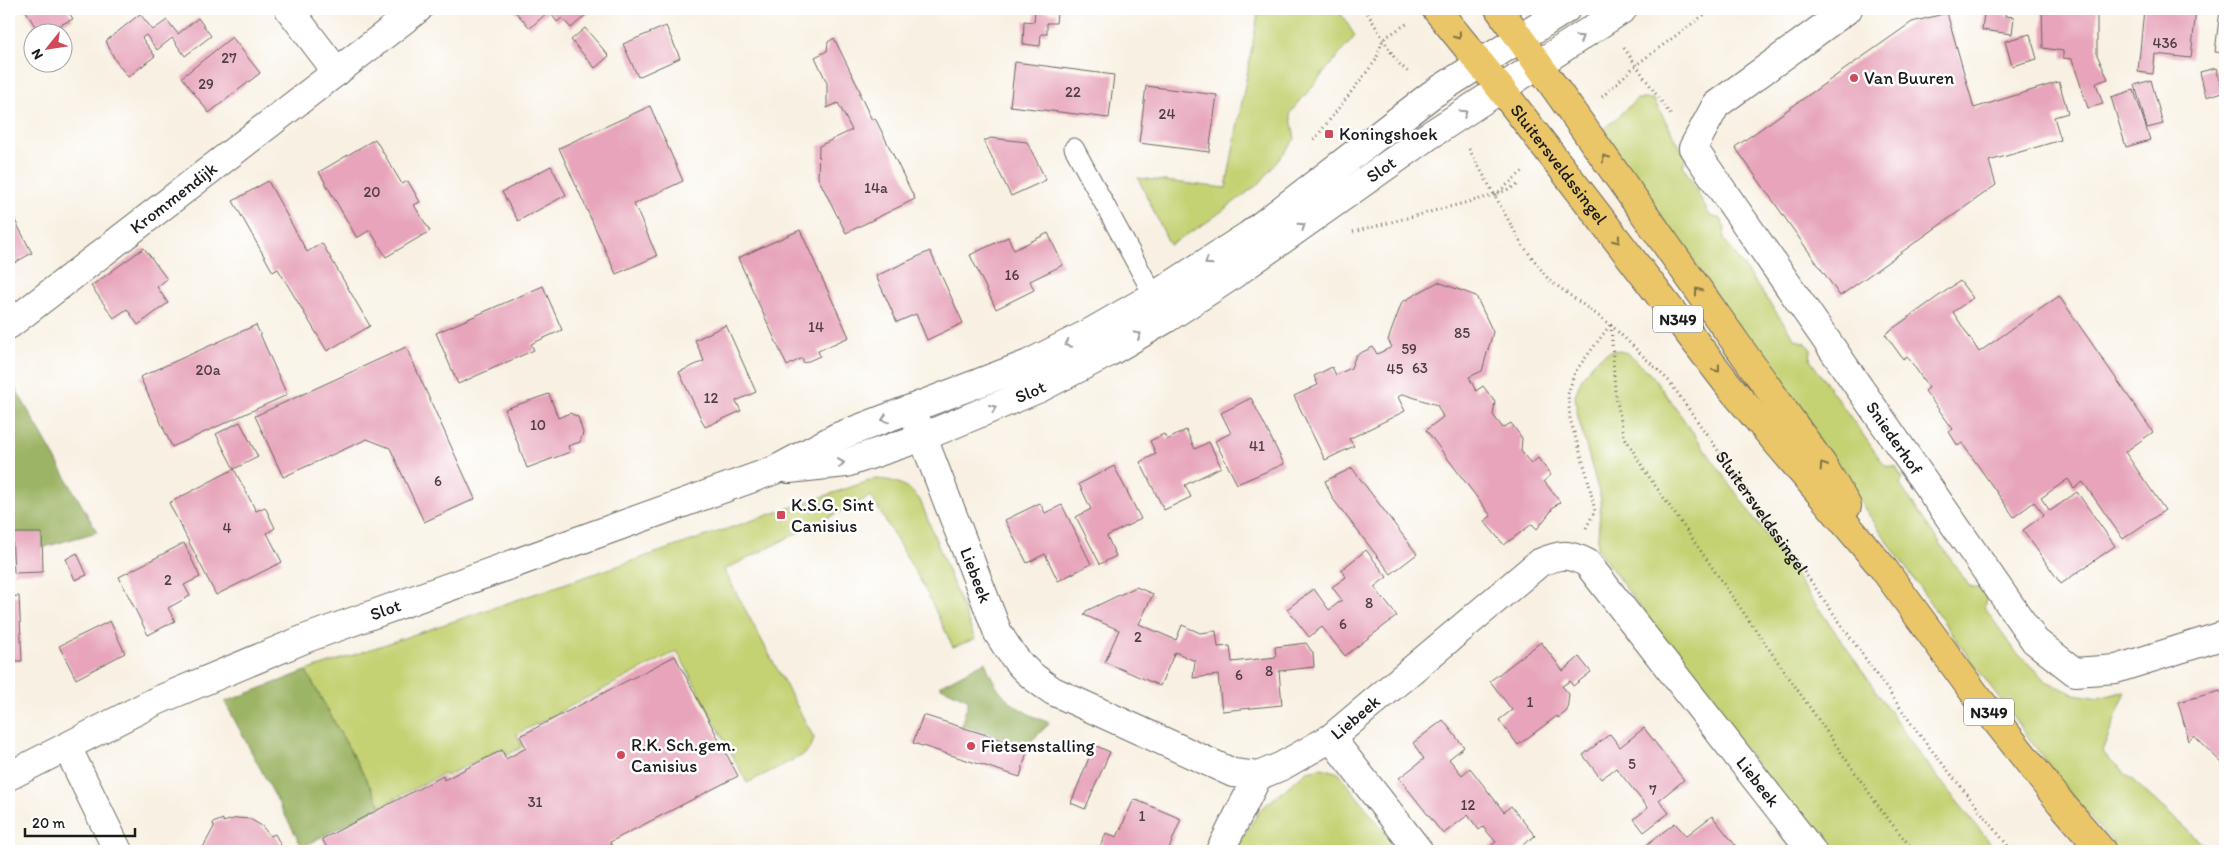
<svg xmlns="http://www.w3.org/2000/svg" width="2234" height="860" viewBox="0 0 2234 860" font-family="Itim,sans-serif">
<rect width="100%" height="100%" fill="#fff"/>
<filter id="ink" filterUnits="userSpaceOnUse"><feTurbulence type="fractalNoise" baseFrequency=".02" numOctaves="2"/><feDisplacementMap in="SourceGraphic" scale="10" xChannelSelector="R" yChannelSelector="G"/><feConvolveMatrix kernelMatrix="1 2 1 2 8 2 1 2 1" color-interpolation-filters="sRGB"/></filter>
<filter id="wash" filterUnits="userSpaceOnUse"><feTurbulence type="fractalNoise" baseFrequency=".0096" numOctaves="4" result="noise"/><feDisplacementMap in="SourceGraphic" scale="20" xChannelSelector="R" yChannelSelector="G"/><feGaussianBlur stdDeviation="1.12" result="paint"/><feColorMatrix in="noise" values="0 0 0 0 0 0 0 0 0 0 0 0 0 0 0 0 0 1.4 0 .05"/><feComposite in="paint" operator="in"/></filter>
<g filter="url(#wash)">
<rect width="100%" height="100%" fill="#f8f0e2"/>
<!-- green -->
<path fill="#c5d273" stroke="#707748" d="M1259 9H1338L1355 36 1290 113 1295 139 1260 183 1207 222 1170 245 1138 178 1226 188Z
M1637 99H1653L1686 157 1683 166 1710 216 1721 219 1725 228 1724 239 1795 339 1806 343 1811 350 1810 360 1885 466 1896 467 1902 478 1900 485 1969 586 1984 589 1987 594 1984 607 2016 652 2046 681 2074 694 2099 698 2126 691 2102 752 2210 851H2120L2070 794 1954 637 1602 131Z
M1614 350 1628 353 1654 378 1839 637 1919 754 1997 851H1821L1597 549 1601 500 1578 417 1575 395 1581 380 1592 364 1604 354Z
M875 479C896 480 906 484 920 500L975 639 953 647 924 587 871 496 724 570 814 738 811 747 805 754 747 783 677 651 517 734 522 747 507 755 502 748 446 776 443 774 381 806 306 671Z
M1322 768 1339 773 1399 851H1237L1242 838 1261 809 1307 771Z"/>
<!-- forest -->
<path fill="#9cb465" stroke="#5c6840" d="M9 377 97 532 9 557Z
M985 662C998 697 1015 710 1050 723L1027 745 961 725 969 700 939 686Z
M306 671 381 806 302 847 225 702Z"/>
<g id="blocks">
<!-- building -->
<path fill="#e7a4ba" d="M25 9H67L73 19 45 32H38Z
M513 9H593L571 28 562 18 557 22 549 11 530 28Z
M1970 9H2006L2005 16 2014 17 2012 34 1982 30 1984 13 1970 12Z
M2042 9H2097V55L2108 79 2096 83 2103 104 2088 108 2072 59 2063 58V51L2043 48Z
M2144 9H2196L2191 58 2155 54 2153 74 2138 72Z
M2220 10 2225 11V68H2222L2224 53 2215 52Z
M1035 11 1057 13 1056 23H1047V34H1041L1040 46 1023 44 1024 21 1034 22Z
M1947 13 1974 108 2059 82 2068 113 2054 117 2061 140 1989 161 1996 185 1840 296 1735 147 1912 22Z
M140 14 153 30 167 20 178 34 198 18 211 36 185 56 172 38 157 50 146 35 142 38 155 56 128 77 115 60 106 41Z
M666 26 680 58 638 77 623 44Z
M585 28 609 56 595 68 571 40Z
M2030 34 2037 59 2012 66 2005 41Z
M232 37 260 73 209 113 182 77Z
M834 38 861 93H859L872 120 875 118 915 199 846 233 818 178 819 146 852 130 838 103 827 108V83L815 57 827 51 828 42Z
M1015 62 1114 75 1109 118 1010 106Z
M2216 68 2223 92 2206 97 2200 72Z
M2151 80 2163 124 2147 128 2135 85Z
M1146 86 1217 95 1209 152 1139 143Z
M2134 90 2150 140 2126 147 2111 97Z
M650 106 683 181 634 204 657 256 616 274 559 148Z
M991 138 1027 142 1046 180 1011 196 984 141Z
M375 139 402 184 408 181 420 202 414 205 430 231 386 257 370 230 357 238 319 172Z
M551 166 566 195 518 221 502 192Z
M268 181 307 252 322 243 370 326 327 351 278 269 273 272 233 201Z
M9 209 32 253 9 266Z
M800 230 849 337 818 351 820 356 804 363 802 358 787 366 738 258Z
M1048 233 1063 265 1030 281 1034 290 996 309 970 255 1008 237 1014 250Z
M144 248 167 279 157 287 168 303 138 325 127 309 114 318 91 286Z
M930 251 963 323 927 340 916 314 897 322 876 276Z
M1960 281 1973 298 1953 312 1979 352 2059 296 2153 432 2125 452 2165 510 2123 539 2083 482 2074 488 2068 479 2041 498 2050 511 2077 492 2115 546 2061 584 2023 530 2044 515 2034 502 2014 517 1962 443 1958 446 1949 432 1953 429 1925 391 1929 388 1907 356 1903 359 1885 334Z
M1438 282 1476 296 1493 332 1482 371 1469 377 1476 391 1483 386 1495 402 1493 415 1503 428 1511 423 1522 438 1521 451 1531 464 1538 458 1551 475 1544 481 1560 502 1551 509 1552 510 1537 529 1532 524 1504 545 1484 521 1491 516 1426 430 1443 417 1437 405 1403 394 1398 397 1405 411 1349 439 1354 446 1325 460 1294 396 1318 385 1314 376 1332 367 1336 375 1351 368 1356 355 1373 347 1377 354 1392 347 1388 340 1402 302Z
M543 286 562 330 531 344 534 350 458 384 436 333Z
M256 325 287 395 172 447 140 377Z
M726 325 756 392 736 401 741 411 705 427 679 372 704 361 695 340Z
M406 347 475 499 424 522 390 448 367 439 283 477 255 416Z
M549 394 558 418 570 413 578 417 583 433 580 442 568 446 570 452 527 468 505 409Z
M1251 398 1284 464 1237 484 1215 441 1231 433 1221 413Z
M240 422 258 457 234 469 216 434Z
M1186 430 1195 449 1209 442 1221 467 1185 485 1191 497 1164 510 1140 462 1156 454 1150 441 1164 434 1167 440Z
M1114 466 1141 519 1107 536 1116 556 1100 564 1076 517 1091 509 1079 484Z
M1352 468 1417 554 1391 574 1333 499 1325 481Z
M234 469 256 511 265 507 275 528 267 533 282 562 216 595 169 503Z
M1040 503 1045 513 1062 505 1091 564 1058 581 1045 554 1027 563 1005 520Z
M12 533H42L43 572 14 573Z
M184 543 200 577 184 585 190 596 168 608 175 621 148 635 119 577Z
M1366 550 1387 577 1374 587 1397 616 1345 656 1322 627 1309 637 1287 609 1314 589 1329 610 1342 600 1332 587 1346 577 1341 570Z
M77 553 87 575 75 580 66 559Z
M1136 587 1153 594 1139 624 1176 640 1182 625 1200 633 1216 631 1218 647 1230 646 1232 662 1276 657 1275 647 1306 643 1313 653 1314 667 1279 671 1282 705 1222 711 1218 675 1193 678 1195 661 1175 652 1160 686 1105 662 1119 630 1084 615 1086 611Z
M19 596 22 661H9V597Z
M110 621 125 653 76 679 59 646Z
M1541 642 1563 671 1579 657 1591 672 1573 686 1570 681 1562 686 1569 694 1567 711 1558 718 1557 716 1518 745 1499 720 1512 710 1490 681Z
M675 656 738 776 610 842 614 851H329L322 839 443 776 444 780 502 750 506 759 526 748 520 736Z
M2220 691 2225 697V766L2194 736 2189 741 2178 702Z
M923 715 1028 748 1020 777 913 743Z
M1443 720 1464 747 1449 759 1462 775 1470 768 1504 812 1511 806 1535 836 1514 851H1485L1496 842 1483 827 1479 830 1468 815 1443 834 1399 778 1424 759 1413 743Z
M1644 728 1684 780 1659 800 1669 813 1644 832 1634 819 1648 808 1616 768 1601 779 1583 755 1610 734 1620 747Z
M1094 745 1110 752 1085 809 1071 803Z
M1134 799 1181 819 1168 851H1098L1106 833 1117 837Z
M1712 816 1740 851H1651L1646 845 1675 823 1686 836Z
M237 818 250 819 262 826 270 836 275 834 284 851H201L214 827 213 823 223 819V822Z"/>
</g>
</g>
<g filter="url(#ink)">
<use href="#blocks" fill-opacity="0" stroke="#696661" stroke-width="1"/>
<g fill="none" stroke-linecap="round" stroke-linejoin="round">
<!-- service casing -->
<g stroke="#696661" stroke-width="21">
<path id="service" d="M1074 148 1160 307"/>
</g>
<!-- minor casing -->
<g stroke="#696661" stroke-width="30">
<g id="minor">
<path d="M289 9 337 72"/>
<path id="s2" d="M1848 9 1716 105 1693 148 2035 641 2075 672 2116 669 2225 635"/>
<path id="s3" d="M9 325 418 9"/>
<path id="s4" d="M912 409 998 633C1016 662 1024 672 1053 691L1233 773 1258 776 1282 766 1331 738 1539 563C1560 554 1567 553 1587 563L1812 851"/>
<path d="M1331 738 1419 851"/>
<path d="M67 747 118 851"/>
<path d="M1220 851 1258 776"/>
</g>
</g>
<!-- tertiary casing -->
<g stroke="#696661" stroke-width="30">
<g id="tertiary">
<path id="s5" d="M789 469 846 463 923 437 1040 388 1108 353 1166 319 1227 279 1427 137 1623 9"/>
<path id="s6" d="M9 776 154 702 307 638 775 470 837 437 1028 364 1093 331 1154 296 1249 235 1431 95 1566 9"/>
</g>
</g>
<!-- primary casing -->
<g stroke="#696661" stroke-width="30">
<g id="primary">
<path id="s7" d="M1436 9 1501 89 1730 387 1883 568 1975 694 2060 802 2102 851"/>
<path d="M1499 9 1822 464 1847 506"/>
</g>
</g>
<!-- path -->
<g stroke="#696661" stroke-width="3" stroke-dasharray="1 4" stroke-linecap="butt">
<path d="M1365 9 1397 62 1408 72"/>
<path d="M1624 48 1672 117"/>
<path d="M1602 97 1636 65 1712 9"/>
<path d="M1314 140 1376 60 1383 39 1408 23"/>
<path id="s1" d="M1469 149 1521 243 1549 280 1611 325 1669 381 1918 733 2012 851"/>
<path d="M1495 195 1523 171"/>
<path d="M1353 232 1495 195 1520 184"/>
<path d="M1611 325 1615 391 1624 436 1645 471 1884 814 1914 851"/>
<path d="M1586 528 1595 511 1587 475 1570 419 1568 394 1575 372 1610 325"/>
</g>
<!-- service -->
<use href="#service" stroke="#fff" stroke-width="19"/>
<!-- minor -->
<use href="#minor" stroke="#fff" stroke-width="28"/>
<!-- tertiary -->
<use href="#tertiary" stroke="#fff" stroke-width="28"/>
<!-- primary -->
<use href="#primary" stroke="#eac669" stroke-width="28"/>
</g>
<!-- one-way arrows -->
<defs><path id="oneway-chevron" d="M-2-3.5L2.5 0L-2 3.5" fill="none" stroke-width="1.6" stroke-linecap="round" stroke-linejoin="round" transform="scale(1.25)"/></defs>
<g stroke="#837142">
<use href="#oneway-chevron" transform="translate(1458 36) rotate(51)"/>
<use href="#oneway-chevron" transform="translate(1605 158) rotate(-125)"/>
<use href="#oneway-chevron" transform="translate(1617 240) rotate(52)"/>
<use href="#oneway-chevron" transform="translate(1698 291) rotate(-126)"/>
<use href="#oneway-chevron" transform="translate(1717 369) rotate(52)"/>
<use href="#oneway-chevron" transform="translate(1823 466) rotate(-122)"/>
</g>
<g stroke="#999">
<use href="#oneway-chevron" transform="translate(1580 38) rotate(-33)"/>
<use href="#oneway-chevron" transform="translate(1464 113) rotate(-33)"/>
<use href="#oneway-chevron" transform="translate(1302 226) rotate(-35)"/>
<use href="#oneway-chevron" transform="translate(1208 262) rotate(147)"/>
<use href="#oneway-chevron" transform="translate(1138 335) rotate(-30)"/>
<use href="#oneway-chevron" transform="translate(1068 344) rotate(154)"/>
<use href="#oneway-chevron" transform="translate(993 408) rotate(-23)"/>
<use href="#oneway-chevron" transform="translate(885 419) rotate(160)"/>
<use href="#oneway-chevron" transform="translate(841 463) rotate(-8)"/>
</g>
</g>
<!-- markers -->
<g fill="#d1495b" stroke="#fff" stroke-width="2">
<circle cx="1854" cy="78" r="5"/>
<rect x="1324" y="129" width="10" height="10" rx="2.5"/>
<rect x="776" y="510" width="10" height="10" rx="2.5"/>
<circle cx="971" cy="746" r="5"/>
<circle cx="621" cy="755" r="5"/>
</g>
<g text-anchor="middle" stroke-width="5" stroke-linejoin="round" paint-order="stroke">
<!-- number labels -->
<g font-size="15" fill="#4f3e44">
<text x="2165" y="48">436</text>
<text x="229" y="63">27</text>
<text x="206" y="89">29</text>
<text x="1073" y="97">22</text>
<text x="1167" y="119">24</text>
<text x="876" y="193">14a</text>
<text x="372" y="197">20</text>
<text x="1012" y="280">16</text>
<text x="816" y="332">14</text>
<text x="1462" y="338">85</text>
<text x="1409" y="354">59</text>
<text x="1420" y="373">63</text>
<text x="1395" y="374">45</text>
<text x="208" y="375">20a</text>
<text x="711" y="403">12</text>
<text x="538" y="430">10</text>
<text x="1257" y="451">41</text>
<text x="438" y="486">6</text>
<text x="227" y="533">4</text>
<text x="168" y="585">2</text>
<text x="1369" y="608">8</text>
<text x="1343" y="629">6</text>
<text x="1138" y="642">2</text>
<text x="1269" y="676">8</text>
<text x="1239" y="680">6</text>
<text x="1530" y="707">1</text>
<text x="1632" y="769">5</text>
<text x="1653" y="795">7</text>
<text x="535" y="807">31</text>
<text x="1468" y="810">12</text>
<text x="1142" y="821">1</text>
</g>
<!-- shield labels -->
<g fill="#fff" stroke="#606060" stroke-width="1">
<rect x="1653" y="305.5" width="50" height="27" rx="4"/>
<rect x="1964" y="698.5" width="50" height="27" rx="4"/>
</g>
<g font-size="16" font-weight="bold" fill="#1c1c1c">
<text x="1678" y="325">N349</text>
<text x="1989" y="718">N349</text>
</g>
<!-- poi labels -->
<g font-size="18" fill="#1c1c1c" stroke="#fff" text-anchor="start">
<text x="1864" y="84">Van Buuren</text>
<text x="1339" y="140">Koningshoek</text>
<text x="791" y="511">K.S.G. Sint<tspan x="791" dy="21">Canisius</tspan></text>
<text x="631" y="751">R.K. Sch.gem.<tspan x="631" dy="21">Canisius</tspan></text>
<text x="981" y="752">Fietsenstalling</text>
</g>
<!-- street labels -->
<g font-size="18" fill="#1c1c1c" stroke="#fff">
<text dy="6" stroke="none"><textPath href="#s7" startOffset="198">Sluitersveldssingel</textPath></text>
<text dy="6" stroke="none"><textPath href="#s5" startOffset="671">Slot</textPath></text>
<text dy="6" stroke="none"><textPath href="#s3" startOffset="208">Krommendijk</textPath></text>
<text dy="6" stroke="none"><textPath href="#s5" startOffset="255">Slot</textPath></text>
<text dy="6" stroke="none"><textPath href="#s2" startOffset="565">Sniederhof</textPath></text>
<text dy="6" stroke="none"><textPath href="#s1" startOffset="472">Sluitersveldssingel</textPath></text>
<text dy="6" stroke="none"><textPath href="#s4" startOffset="178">Liebeek</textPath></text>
<text dy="6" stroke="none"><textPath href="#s6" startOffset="412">Slot</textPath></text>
<text dy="6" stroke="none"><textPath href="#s4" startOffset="658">Liebeek</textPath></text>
<text dy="6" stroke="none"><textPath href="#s4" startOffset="1226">Liebeek</textPath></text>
</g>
</g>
<!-- margin -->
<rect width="2234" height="860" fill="none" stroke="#fff" stroke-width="30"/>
<!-- north arrow -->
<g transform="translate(48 48) rotate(240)"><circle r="24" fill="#ffffff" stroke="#a4a4a4"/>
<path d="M0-4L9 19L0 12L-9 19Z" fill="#d1495b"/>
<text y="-8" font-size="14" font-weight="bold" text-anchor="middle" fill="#1c1c1c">N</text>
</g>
<!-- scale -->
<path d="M25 828v8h110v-8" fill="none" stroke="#1c1c1c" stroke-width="2.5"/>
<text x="32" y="828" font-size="15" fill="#1c1c1c" stroke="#ffffff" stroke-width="4" paint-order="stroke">20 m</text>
</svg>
